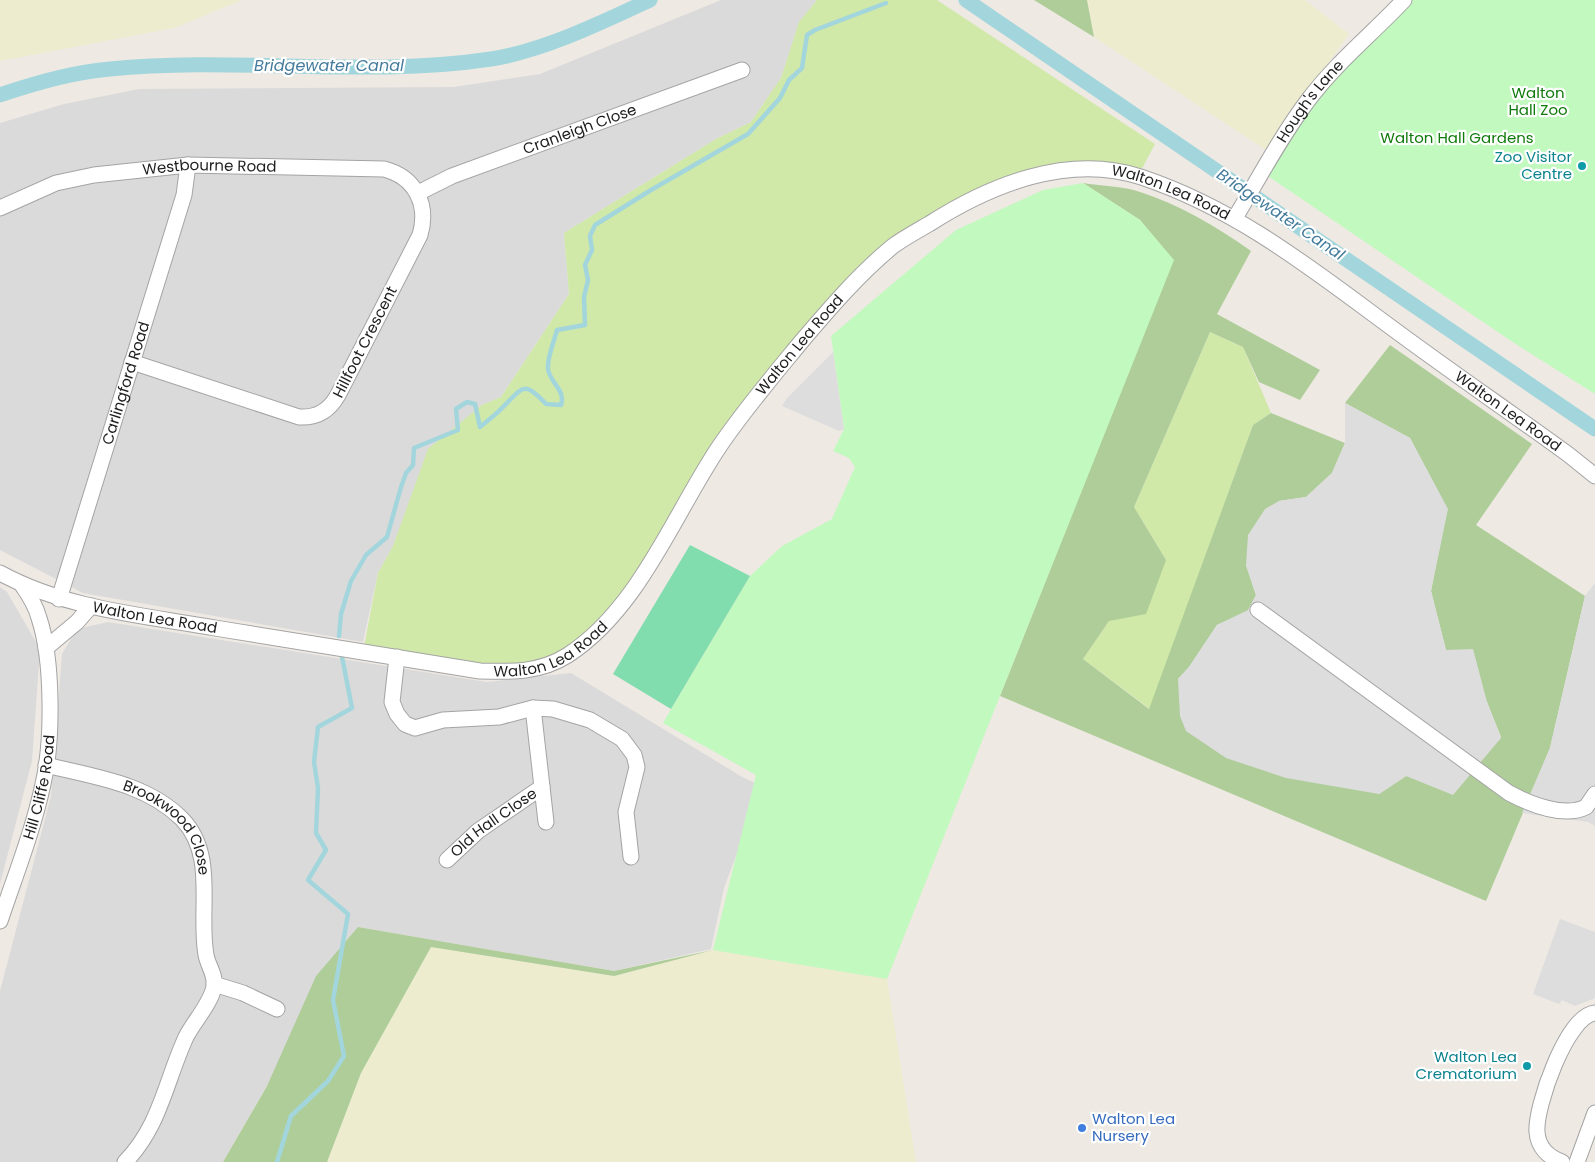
<svg xmlns="http://www.w3.org/2000/svg" width="1595" height="1162" viewBox="0 0 1595 1162" font-family="Poppins,sans-serif">
<rect width="100%" height="100%" fill="#eee9e3"/>
<!-- residential -->
<path fill="#dbdada" d="M721 0H817L799 22 781 78 751 122 716 139 564 233 569 294 501 397 482 405 408 505 393 546 378 573 363 642 83 593 0 550V123L64 104 139 89 454 87 540 74Z
M0 587 7 592 40 649 32 761 0 884Z
M108 622 487 682 571 673 744 778 762 786 724 888 711 949 614 971 358 927 223 1162H0V991L51 796 62 654 77 629Z"/>
<!-- farmland -->
<path fill="#edecce" d="M0 0H242L174 28 0 61Z
M1087 0H1305L1349 34 1266 150 1094 37Z
M431 947 614 976 713 950 887 979 916 1162H327L361 1073Z"/>
<!-- grass -->
<path fill="#d0e9a8" d="M817 0H937L1155 144 1138 176 1082 168 1028 177 894 246 752 401 632 589 567 656 517 672 363 652 378 573 393 546 428 449 482 405 501 397 569 294 564 233 716 139 751 122 781 78 799 22Z
M1210 332 1243 347 1271 413 1253 425 1150 709 1083 659 1109 621 1166 560 1134 507Z"/>
<!-- forest -->
<path fill="#aecd98" d="M1034 0H1087L1094 37Z
M1083 183C1100 186 1120 186 1137 191 1178 204 1216 226 1251 251L1217 314 1320 370 1300 400 1259 382 1243 347 1210 332 1134 507 1166 560 1146 614 1109 621 1083 659 1149 709 1253 425 1271 413 1345 443 1332 473 1306 497 1279 501 1246 565 1256 595 1248 611 1217 625 1189 667 1178 679 1379 794 1406 776 1501 737 1487 702 1446 650 1431 591 1447 509 1410 438 1345 403 1390 345 1532 444 1476 525 1585 596 1550 748 1486 901 1000 696 1173 260 1140 220Z
M358 927 614 971 713 950 614 976 431 947 361 1073 327 1162H223L267 1086 316 976Z"/>
<!-- park -->
<path fill="#c2f9bf" d="M1398 0H1595V394L1514 343 1265 174 1314 100Z
M1083 183 1140 220 1174 260 887 979 713 950 756 775 663 723 750 576 782 546 832 519 855 467 849 458 833 451 844 429 831 336 956 230 1043 190Z"/>
<!-- pitch -->
<path fill="#81ddae" d="M690 545 750 576 671 709 613 674Z"/>
<!-- parking -->
<path fill="#ddd" d="M833 352 844 429 839 431 782 406 787 398Z
M1345 403 1410 438 1448 509 1431 591 1446 650 1473 649 1487 702 1501 738 1453 795 1406 776 1379 794 1286 778 1226 758 1186 731 1180 716 1178 679 1189 667 1217 625 1248 610 1256 595 1246 565 1248 535 1265 509 1279 501 1306 497 1332 473 1345 443Z
M1595 583V826L1588 822 1522 813 1550 748 1585 596Z
M1560 919 1595 932V998L1575 1006 1562 1000 1559 1004 1533 994Z"/>
<g fill="none" stroke-linecap="round" stroke-linejoin="round">
<!-- stream -->
<path stroke="#a3d6dc" stroke-width="4.5" d="M339 636 341 614 351 581 366 555 387 537 401 487 406 473 413 465 414 448 458 430 456 409 467 402 475 404 480 427C488 420 497 414 504 406 523 387 524 380 546 404L561 405C566 390 550 383 548 369 547 357 554 342 557 330L585 325 584 297 588 280 585 265 592 250 590 236 595 225 651 190 748 134 780 98 789 80 802 68 807 35 815 30 886 3
M277 1162 291 1116 328 1081 344 1056 333 1000 348 914 308 880 326 850 316 833 318 788 314 762 318 727 352 708 342 657"/>
<!-- canal -->
<path stroke="#a3d6dc" stroke-width="15" d="M966 0 1595 429
M0 95C35 83 73 72 110 69 236 56 365 78 491 59 543 51 603 22 650 0"/>
<!-- minor casing -->
<g stroke="#a4a4a4" stroke-width="17">
<g id="minor">
<path id="s1" d="M418 193 452 176 742 70"/>
<path id="s2" d="M0 208 56 183 94 175 188 165 384 169C415 177 429 204 420 235L338 395C329 411 317 418 299 417L132 362"/>
<path id="s3" d="M1235 218C1259 178 1281 136 1309 99 1337 62 1373 33 1404 0"/>
<path id="s4" d="M0 573C66 609 142 615 215 628 303 642 392 657 480 671 511 672 540 673 568 655 639 609 674 514 719 447 744 410 773 376 801 342 830 308 859 274 893 246 904 238 917 231 929 224 990 185 1068 153 1141 177 1237 209 1312 269 1392 328 1450 371 1510 412 1569 455L1595 476"/>
<path id="s5" d="M59 599 184 195 188 165"/>
<path d="M1258 610 1509 793C1530 804 1564 818 1586 807L1595 794"/>
<path d="M46 648 77 622 91 606"/>
<path d="M397 657 392 702 397 714 405 724 415 728 443 720 499 717 533 708 553 709 590 720 622 739 634 755 637 767 626 812 631 857"/>
<path d="M533 708 546 822"/>
<path id="s6" d="M46 765C94 777 146 783 182 819 217 855 198 911 206 955 208 966 216 975 214 987 210 1005 194 1021 186 1037 166 1080 160 1127 125 1162"/>
<path id="s7" d="M447 860 478 831 542 787"/>
<path id="s8" d="M0 921C15 876 33 831 43 784 53 741 53 660 39 618 36 606 29 595 22 585"/>
<path d="M214 984 243 993 277 1009"/>
<path d="M1562 1162C1548 1157 1538 1147 1537 1132 1535 1107 1567 1015 1595 1013"/>
<path d="M1577 1162 1595 1113"/>
</g>
</g>
<!-- minor -->
<use href="#minor" stroke="#fff" stroke-width="15"/>
</g>
<!-- markers -->
<g fill="#0f9aa8" stroke="#fff" stroke-width="2">
<circle cx="1582" cy="166" r="5"/>
<circle cx="1527" cy="1066" r="5"/>
</g>
<circle fill="#3f7fe0" stroke="#fff" stroke-width="2" cx="1082" cy="1128" r="5"/>
<g text-anchor="middle" stroke-width="4.5" stroke-linejoin="round" paint-order="stroke">
<!-- park labels -->
<g font-size="15" fill="#107a0c" stroke="#fff">
<text x="1538" y="98">Walton<tspan x="1538" dy="17">Hall Zoo</tspan></text>
<text x="1457" y="143">Walton Hall Gardens</text>
</g>
<!-- street labels -->
<g font-size="15" fill="#1d1d1d" stroke="#fff">
<text dy="5" stroke="none"><textPath href="#s3" startOffset="139">Hough's Lane</textPath></text>
<text dy="5" stroke="none"><textPath href="#s1" startOffset="174">Cranleigh Close</textPath></text>
<text dy="5" stroke="none"><textPath href="#s2" startOffset="216">Westbourne Road</textPath></text>
<text dy="5" stroke="none"><textPath href="#s4" startOffset="1408">Walton Lea Road</textPath></text>
<text transform="translate(365 342) rotate(-63)" y="5">Hillfoot Crescent</text>
<text dy="5" stroke="none"><textPath href="#s4" startOffset="972">Walton Lea Road</textPath></text>
<text dy="5" stroke="none"><textPath href="#s5" startOffset="226">Carlingford Road</textPath></text>
<text dy="5" stroke="none"><textPath href="#s4" startOffset="1812">Walton Lea Road</textPath></text>
<text dy="5" stroke="none"><textPath href="#s4" startOffset="162">Walton Lea Road</textPath></text>
<text dy="5" stroke="none"><textPath href="#s4" startOffset="568">Walton Lea Road</textPath></text>
<text dy="5" stroke="none"><textPath href="#s8" startOffset="140">Hill Cliffe Road</textPath></text>
<text dy="5" stroke="none"><textPath href="#s7" startOffset="60">Old Hall Close</textPath></text>
<text dy="5" stroke="none"><textPath href="#s6" startOffset="145">Brookwood Close</textPath></text>
</g>
<!-- culture labels -->
<g font-size="15" fill="#0d838f" stroke="#fff" text-anchor="end">
<text x="1572" y="162">Zoo Visitor<tspan x="1572" dy="17">Centre</tspan></text>
<text x="1517" y="1062">Walton Lea<tspan x="1517" dy="17">Crematorium</tspan></text>
</g>
<!-- shop labels -->
<g font-size="15" fill="#366cbe" stroke="#fff" text-anchor="start">
<text x="1092" y="1124">Walton Lea<tspan x="1092" dy="17">Nursery</tspan></text>
</g>
<!-- water labels -->
<g font-size="16" font-style="italic" fill="#447b9c" stroke="#fff">
<text x="329" y="71">Bridgewater Canal</text>
<text transform="translate(1281 214) rotate(34)" y="6">Bridgewater Canal</text>
</g>
</g>
</svg>
